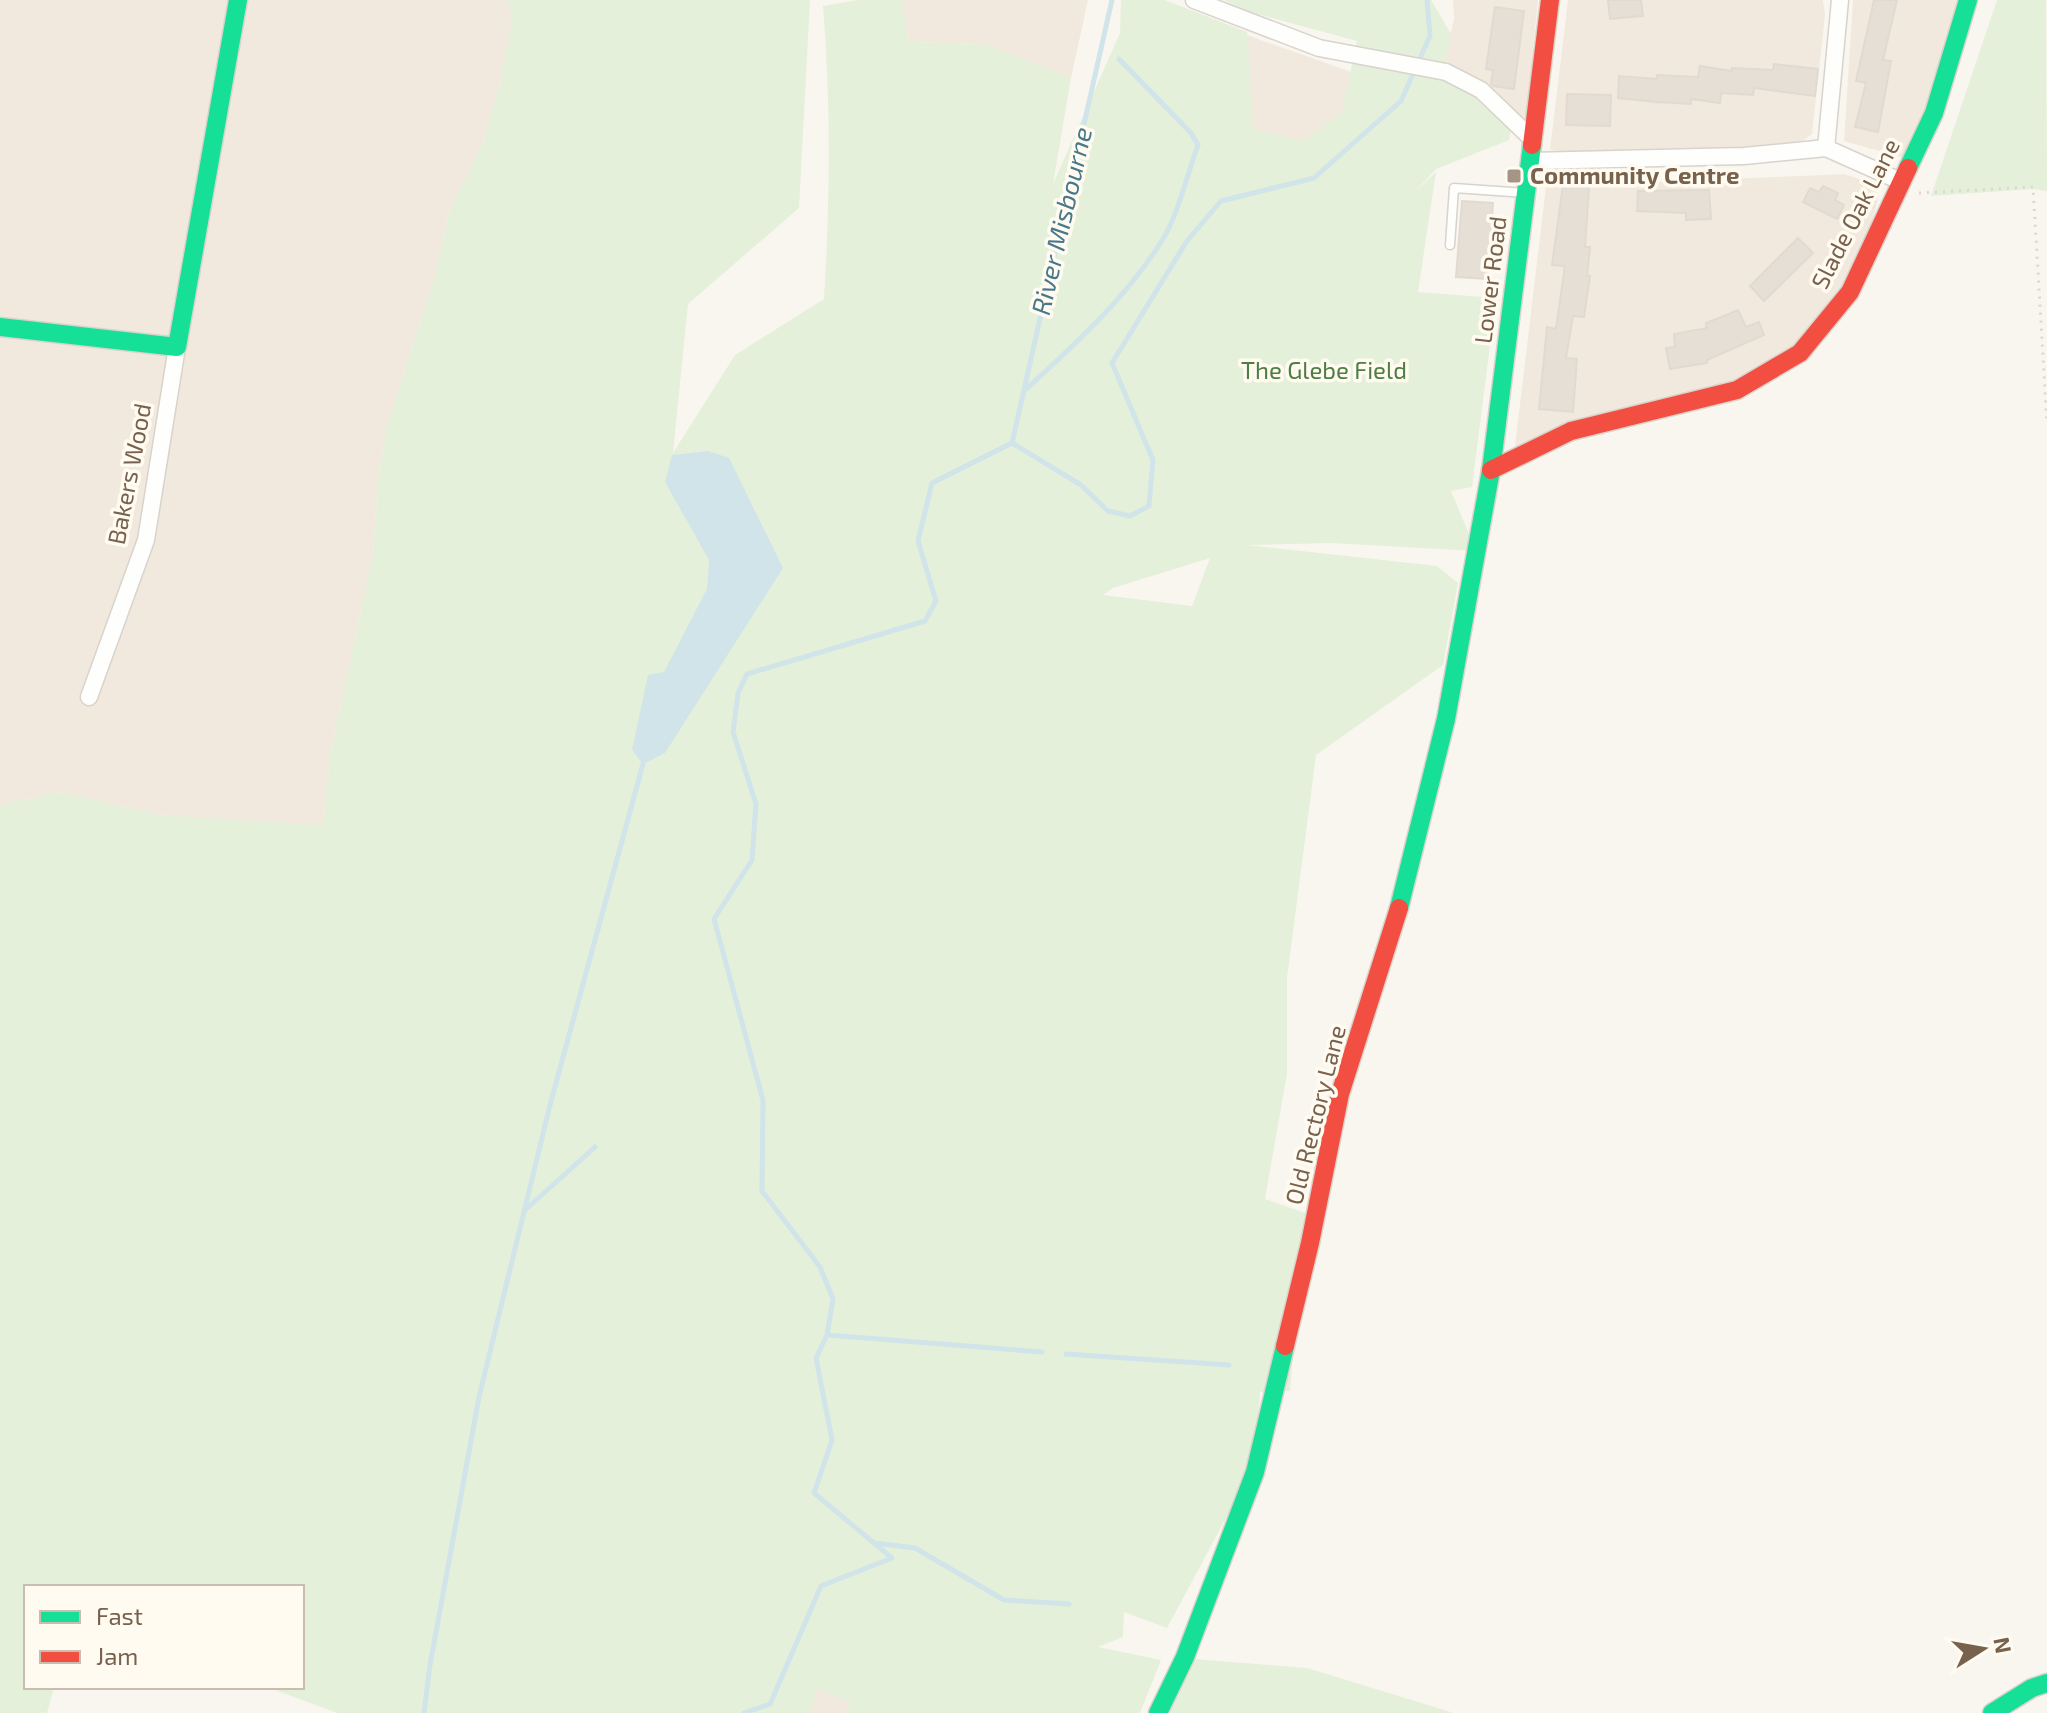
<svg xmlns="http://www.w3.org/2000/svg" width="2047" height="1713" viewBox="0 0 2047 1713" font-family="'Exo 2',sans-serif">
<rect width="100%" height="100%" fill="#f9f6ef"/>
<!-- residential -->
<path fill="#f1e9dd" d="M0 0H508L513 19 501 80 483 143 449 212 436 272 387 427 378 481 373 556 331 750 323 826 159 815 59 792 0 805Z
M902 0H1088L1071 78 985 44 909 42Z
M1453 0H1538L1526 116 1512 121 1442 71 1454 19Z
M1568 0H1823L1825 15 1812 134 1794 147 1599 156 1550 150Z
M1853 0H1960L1923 135 1904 158 1844 141Z
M1224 27 1360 75 1341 135 1254 157Z
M1844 174 1874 184 1878 199 1864 256 1847 288 1779 361 1725 390 1571 434 1515 446 1546 187Z
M805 1679 851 1702 847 1713H783Z"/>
<!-- green -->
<path fill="#e4f0da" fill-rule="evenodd" d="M508 0H810L799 208 688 304 673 453 735 355 824 299C830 201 831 104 823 6L858 0H902L909 42 985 44 1071 78 1053 184 1120 33 1121 0H1165L1247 32 1253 129 1304 141 1342 112 1357 41 1246 11 1224 0H1431L1451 34 1443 71 1512 121 1509 140 1436 169 1416 191 1436 172 1418 292 1496 298 1472 487 1451 491 1476 551 1331 543 1248 545 1437 566 1458 583 1443 665 1316 755 1287 978V1074L1265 1199 1305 1213 1290 1391 1260 1392 1255 1464 1167 1628 1124 1612 1123 1637 1098 1647 1161 1660 1140 1713H847L850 1702 817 1688 810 1713H337L267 1687H302V1587H26V1687H54L47 1713H0V805L59 792 159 815 323 825 331 750 373 556 378 481 387 427 436 272 449 212 483 143 501 80 512 19ZM1210 558 1192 606 1103 595 1113 588Z
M1997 0H2046L2047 191 2033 189 1931 196Z
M1194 1659 1307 1668 1454 1713H1168Z"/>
<!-- water -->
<path fill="#d0e4e9" d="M708 451 729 458 783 568 665 753 643 764 632 750 648 675 664 672 707 589 709 560 665 482 672 455Z"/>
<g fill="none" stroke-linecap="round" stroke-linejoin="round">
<!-- stream -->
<path stroke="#d0e4e9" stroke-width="5" d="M1023 392C1073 346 1128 297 1164 237 1178 214 1188 172 1198 145L1191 133 1119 59
M1012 443 1081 485 1108 511 1130 516 1149 506 1153 460 1112 363 1187 241 1221 201 1314 178 1401 101 1430 36 1427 0
M525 1210 595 1147
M827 1335 1042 1352
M1066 1354 1229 1365
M875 1543 915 1548 1004 1600 1069 1604
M424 1713 430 1665 479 1397 550 1105 643 764
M744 1713 770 1704 821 1586 892 1558 814 1493 832 1440 816 1358 827 1335 833 1299 820 1267 762 1191 763 1100 714 919 752 860 756 804 733 732 738 693 747 674 925 621 936 601 918 541 932 483 1012 443 1112 0"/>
</g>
<!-- building -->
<path fill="#e5dfd6" stroke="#e2dad1" stroke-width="2" d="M1608 0H1641L1643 16 1610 19Z
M1874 0H1897L1883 60 1891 61 1878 132 1855 127 1866 83 1856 81Z
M1495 7 1524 11 1514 89 1493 86 1491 84 1493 70 1486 69Z
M1774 64 1818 69 1815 96 1754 88 1753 95 1721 93 1720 103 1691 99V104L1656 102 1618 98 1619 76 1657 79V75L1698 77 1700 66 1732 71V68L1773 70Z
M1567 94 1611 95 1610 126 1566 125Z
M1563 185 1589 187 1585 247H1590L1587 276H1590L1584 317 1573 316 1566 358 1577 359 1573 412 1539 409 1547 327 1556 329 1565 266 1552 265Z
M1823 186 1838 193 1835 200 1844 205 1837 219 1803 202 1810 188 1819 192Z
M1709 190 1711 219 1686 220V213L1637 211 1638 191Z
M1462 201 1493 203 1487 279 1456 277Z
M1798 238 1813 253 1764 301 1750 286Z
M1738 310 1746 327 1759 322 1764 335 1707 360V363L1670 369 1666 348 1675 347 1674 334 1707 328 1706 323Z"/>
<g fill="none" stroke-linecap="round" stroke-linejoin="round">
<!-- lane casing -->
<g stroke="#d8d3cc" stroke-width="11">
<path id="lane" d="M1450 245 1454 188 1526 193"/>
</g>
<!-- street casing -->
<g stroke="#d8d3cc" stroke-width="19">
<path id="street" d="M1194 0 1319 48 1446 72 1481 90 1533 140
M1826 148 1840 0
M1530 161 1744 156 1826 148 1900 181
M89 697 146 540 177 347"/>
</g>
<!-- fast casing -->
<g stroke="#d9d3cc" stroke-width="21">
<path id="fast" d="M1908 168 1934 113 1968 0
M0 327 177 347 238 0
M1399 908 1446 719 1491 470 1532 145
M1158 1713 1185 1657 1255 1472 1285 1346
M1992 1713 2032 1688 2047 1683"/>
</g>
<!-- jam casing -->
<g stroke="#d9d3cc" stroke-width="21">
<path id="jam" d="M1532 145 1550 0
M1491 470 1571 431 1737 390 1800 353 1850 292 1908 168
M1285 1346 1310 1243 1340 1094 1399 908"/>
</g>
<!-- path -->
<path stroke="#dbd6d0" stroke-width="3" stroke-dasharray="2 6" stroke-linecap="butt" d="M1919 193 2033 187 2047 424"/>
<!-- lane -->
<use href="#lane" stroke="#fefefd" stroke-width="8"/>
<!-- street -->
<use href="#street" stroke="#fefefd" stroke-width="16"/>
<!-- fast -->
<use href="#fast" stroke="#16e098" stroke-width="18"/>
<!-- jam -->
<use href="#jam" stroke="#f24e42" stroke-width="18"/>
</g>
<!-- markers -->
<rect fill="#a59586" stroke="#fffbf1" stroke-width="3" x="1506" y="168" width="16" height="16" rx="4"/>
<g text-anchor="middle" stroke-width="7" stroke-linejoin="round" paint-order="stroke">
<!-- poi labels -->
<g font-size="24" font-weight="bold" fill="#78614d" stroke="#fffbf1" text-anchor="start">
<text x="1530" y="184">Community Centre</text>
</g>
<!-- street labels -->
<g font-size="24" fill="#78614d" stroke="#fffbf1">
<text transform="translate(1856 214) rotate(-63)" y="8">Slade Oak Lane</text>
<text transform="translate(1491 280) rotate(-83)" y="8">Lower Road</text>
<text transform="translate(130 474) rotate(-79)" y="8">Bakers Wood</text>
<text transform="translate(1316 1115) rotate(-76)" y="8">Old Rectory Lane</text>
</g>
<!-- park labels -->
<g font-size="24" fill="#4f7e44" stroke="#fffbf1">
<text x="1324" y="379">The Glebe Field</text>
</g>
<!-- water labels -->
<g font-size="26" font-style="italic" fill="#47788b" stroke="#fffbf1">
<text transform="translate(1062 221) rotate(-77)" y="9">River Misbourne</text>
</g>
</g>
<!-- legend -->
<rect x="24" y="1585" width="280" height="104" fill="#fffbf1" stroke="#c9bdaf" stroke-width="2"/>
<rect x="40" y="1611" width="40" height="12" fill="#16e098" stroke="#c9bdaf" stroke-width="2"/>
<text x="96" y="1625" font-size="24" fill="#78614d">Fast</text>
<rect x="40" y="1651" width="40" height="12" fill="#f24e42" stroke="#c9bdaf" stroke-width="2"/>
<text x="96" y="1665" font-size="24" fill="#78614d">Jam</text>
<!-- north arrow -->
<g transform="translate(1983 1649) rotate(79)" stroke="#fffbf1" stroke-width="6" paint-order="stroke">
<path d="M0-6L14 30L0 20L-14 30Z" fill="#78614d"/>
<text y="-12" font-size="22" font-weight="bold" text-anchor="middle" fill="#78614d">N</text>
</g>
</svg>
